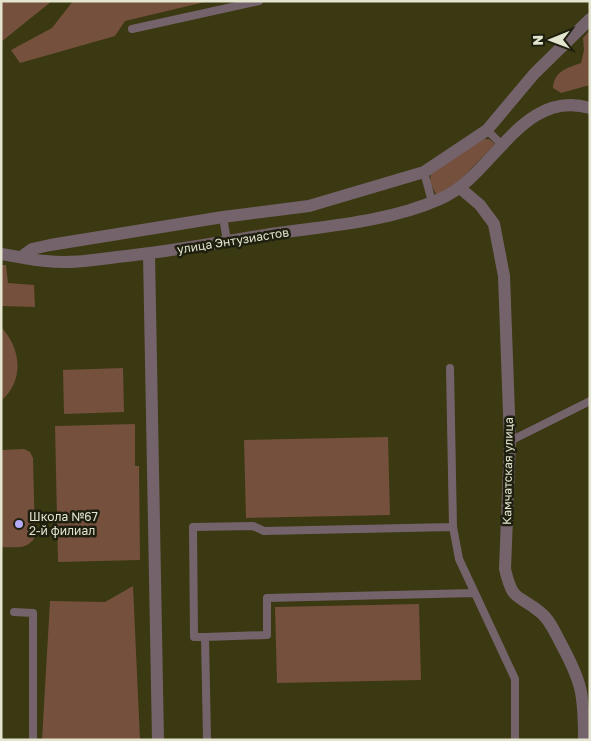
<svg xmlns="http://www.w3.org/2000/svg" width="591" height="741" viewBox="0 0 591 741" font-family="'Golos Text',sans-serif">
<rect width="100%" height="100%" fill="#3a3912"/>
<!-- green -->
<path fill="#75503d" d="M1 1H52L1 42Z
M73 1H209L125 21 115 36 20 63 11 50 52 28Z
M590 30V85L561 93 553 88C554 71 567 68 581 63L584 50 583 38Z
M484 139H489L495 144 461 179 437 196 430 183 431 172Z
M1 265H6L8 283 34 285 35 307 1 306Z
M1 327C21 348 25 380 1 401Z
M123 368 124 412 64 414 63 370Z
M135 424V466H139L140 560 58 562 55 426Z
M388 437 390 515 246 518 244 440Z
M24 449 30 452 33 458 35 537C28 550 15 547 1 547V450Z
M133 586 140 740H42L50 601 105 602Z
M419 604 421 680 277 683 275 607Z"/>
<g fill="none" stroke-linecap="round" stroke-linejoin="round">
<!-- lane -->
<path stroke="#75636c" stroke-width="8" d="M132 29 259 1
M487 130 503 146
M424 172 432 202
M223 217 227 241
M510 441 590 401
M453 527 459 559 515 679V740
M14 612 33 613V740
M205 637 267 635V598L474 593
M207 740 205 637H194L193 527 253 526 264 531 453 527 450 368"/>
<!-- street -->
<path stroke="#75636c" stroke-width="12" d="M460 188 480 205 494 224 504 276 510 441 505 569C513 603 517 593 540 612 549 619 554 630 559 640 582 682 584 693 584 740
M1 254C16 256 31 260 46 261 70 264 94 260 117 257 169 252 220 242 271 234 327 226 388 222 440 199 494 176 521 88 590 108
M149 254 158 740
M21 257 32 249 50 245 223 217 309 206 424 172 487 130 534 74 590 19"/>
</g>
<!-- markers -->
<circle fill="#b4acf9" stroke="#1f1f0f" stroke-width="2" cx="19" cy="524" r="5"/>
<g text-anchor="middle" stroke-width="5" stroke-linejoin="round" paint-order="stroke">
<!-- street labels -->
<g font-size="12" fill="#e4e5cf" stroke="#1f1f0f">
<text transform="translate(233 241) rotate(-9)" y="4">улица Энтузиастов</text>
<text transform="translate(508 471) rotate(-89)" y="4">Камчатская улица</text>
</g>
<!-- poi labels -->
<g font-size="12" fill="#e4e5cf" stroke="#1f1f0f" text-anchor="start">
<text x="29" y="521">Школа №67<tspan x="29" dy="14">2-й филиал</tspan></text>
</g>
</g>
<!-- border -->
<rect width="591" height="741" fill="none" stroke="#e4e5cf" stroke-width="5"/>
<!-- north arrow -->
<g transform="translate(551 40) rotate(269)" stroke="#1f1f0f" stroke-width="4" paint-order="stroke">
<path d="M0-4L9 19L0 12L-9 19Z" fill="#e4e5cf"/>
<text y="-8" font-size="14" font-weight="bold" text-anchor="middle" fill="#e4e5cf">N</text>
</g>
</svg>
